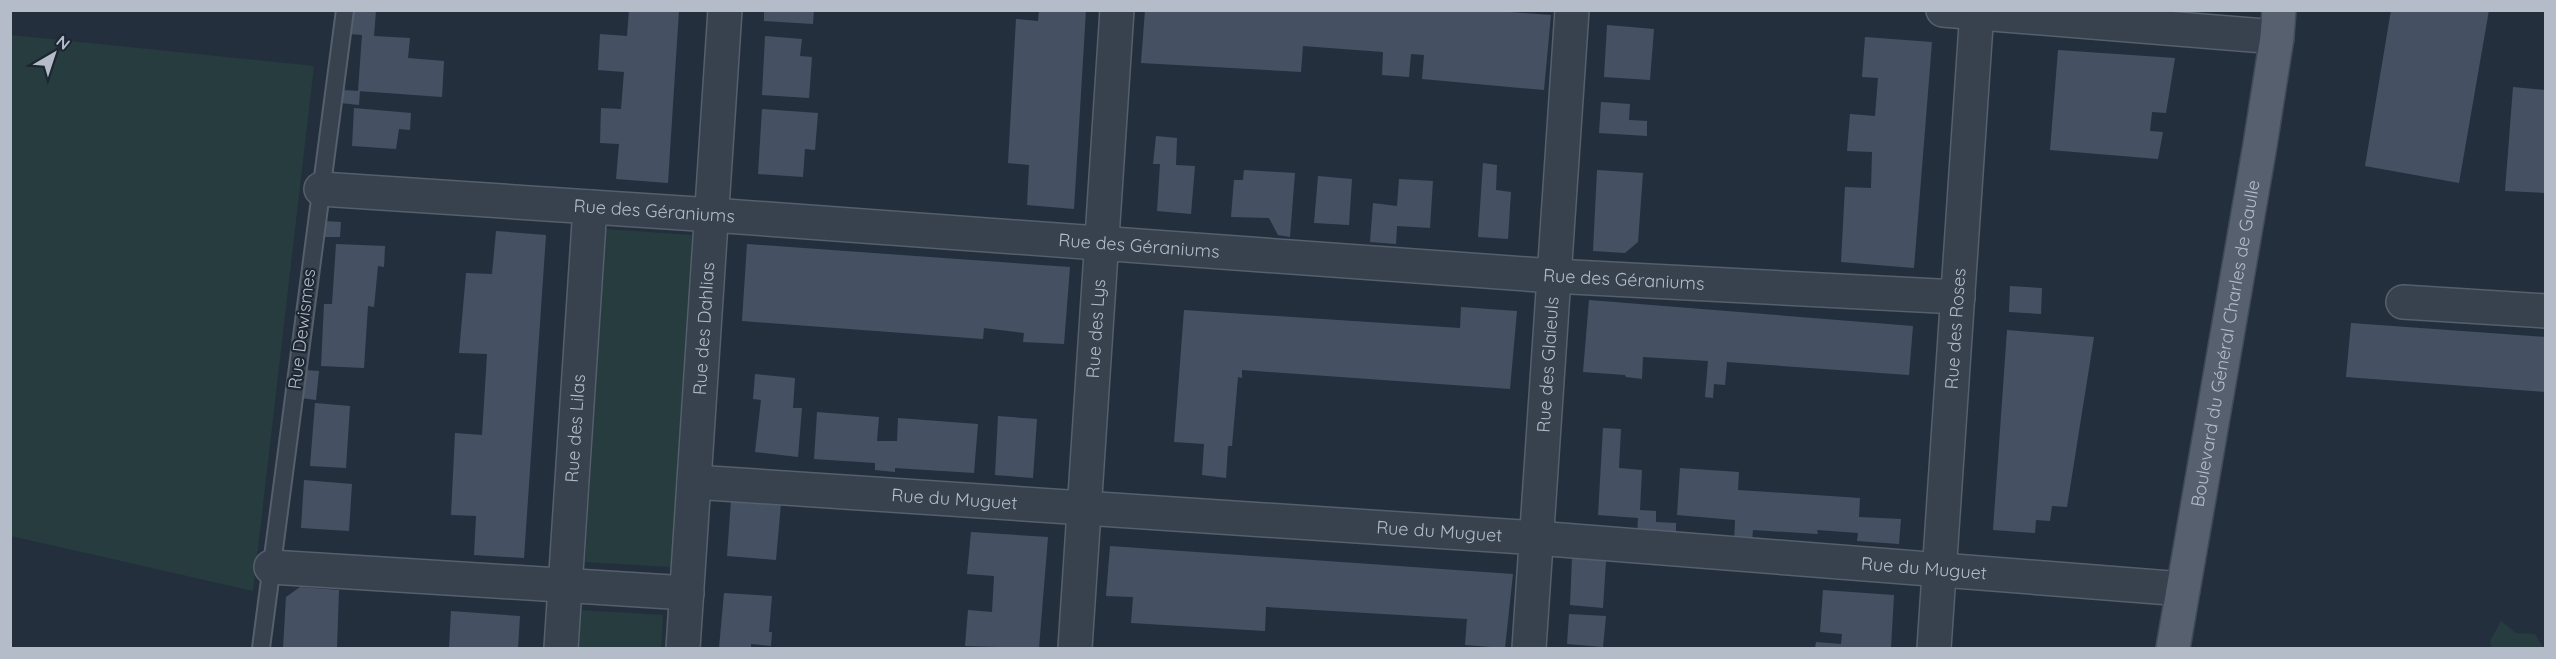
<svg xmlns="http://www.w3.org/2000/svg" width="2556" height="659" viewBox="0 0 2556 659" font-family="Quicksand,sans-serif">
<rect width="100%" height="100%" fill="#242f3e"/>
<!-- green -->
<path fill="#263c3f" d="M11 35 314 66 253 591 11 536Z
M606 229 692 235 671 567 585 562Z
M580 610 663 615 661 648H578Z
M2501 621 2516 633 2535 634 2543 648H2491L2490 641Z"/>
<!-- building -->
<path fill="#455162" d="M352 10H376L374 36 410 38 408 58 444 61 442 97 358 91 362 35 349 34Z
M629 10H679L668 183 616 179 619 144 600 143 601 108 621 109 624 72 598 70 600 34 627 36Z
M764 10H814L813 24 764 21Z
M1039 10H1086L1074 209 1027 205 1029 165 1008 163 1016 19 1038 21Z
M1145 10H1484L1551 15 1544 90 1422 79 1424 55 1411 54 1409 77 1382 75 1383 52 1303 46 1301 72 1141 63Z
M2391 10H2489L2459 183 2365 166Z
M1607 25 1654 29 1650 80 1604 77Z
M765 36 802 39 800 56 812 57 809 98 762 95Z
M1865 37 1932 42 1914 268 1841 262 1845 187 1871 188 1872 152 1847 151 1850 114 1875 116 1878 78 1862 77Z
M2058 50 2175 58 2166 113 2152 112 2150 131 2163 132 2158 159 2050 150Z
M2513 87 2546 90V193L2505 191Z
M341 90 360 91 359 105 340 103Z
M1601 102 1630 104 1629 120 1647 121V136L1599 133Z
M354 108 411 113 410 130 399 129 396 149 352 146Z
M762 109 818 113 815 150 805 149 803 177 758 174Z
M1156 136 1177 138 1176 165 1195 166 1191 214 1157 211 1160 164H1153Z
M1483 163 1497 165 1496 190 1511 192 1508 239 1478 237Z
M1244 170 1295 173 1290 237 1278 235 1269 218 1231 217 1234 180H1243Z
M1597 170 1643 173 1638 242 1625 253 1593 251Z
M1318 176 1352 179 1349 225 1314 223Z
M1399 179 1433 181 1430 228 1397 226 1396 244 1370 242 1373 203 1397 206Z
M324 221 341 222 340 237H322Z
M496 231 546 235 524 558 474 555 476 516 451 515 455 433 482 435 487 354 459 353 466 273 492 274Z
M336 244 385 246 384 267 378 266 374 307 368 306 364 368 321 366 324 304H332Z
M747 244 1070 267 1064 344 1023 342 1024 333 984 328 983 339 742 321Z
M2010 286 2042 288 2041 314 2009 312Z
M1589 300 1913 326 1909 375 1727 362 1725 385 1714 384 1713 398 1705 397 1708 361 1643 357 1642 379 1626 377 1625 375 1583 372Z
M1461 307 1517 311 1510 389 1242 370V378L1238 377 1232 446H1228L1226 478 1202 475 1204 444 1174 442 1184 310 1460 328Z
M2351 323 2546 337V392L2346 377Z
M2007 330 2094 337 2067 507 2052 506 2050 521 2036 520 2035 533 1993 530Z
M305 370 319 371 316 400 301 398Z
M755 374 795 378 793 408H802L798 457 755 452 761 400 753 399Z
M315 403 350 406 346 468 310 466Z
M817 412 879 417 877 441H897L898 418 978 424 974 473 895 468V472L875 470V463L814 459Z
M998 416 1037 419 1033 478 995 475Z
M1603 428 1621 429 1619 468 1642 470 1640 510 1656 511V522L1676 523V537L1637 534 1638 518 1598 515Z
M1680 468 1739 472 1738 490 1860 498 1859 517 1901 519 1899 544 1857 541 1858 533 1817 530 1818 534 1753 530 1752 542H1734L1735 520 1677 515Z
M304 480 352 484 349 531 301 528Z
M731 500 781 503 776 560 727 556Z
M971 532 1048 537 1039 648 965 646 968 610 992 612 994 576 967 574Z
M1110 546 1513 574 1505 648 1465 645 1467 619 1266 607 1265 631 1131 623 1133 597 1106 596Z
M1572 558 1606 561 1603 608 1570 605Z
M300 587 339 590 337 648H283L286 597Z
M1823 590 1894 595 1891 648H1815L1816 642 1841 644 1842 634 1820 632Z
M724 593 772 596 769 632H772L771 646 751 644V648H719Z
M451 611 520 616 518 648H449Z
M1569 614 1606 616 1603 647 1567 644Z"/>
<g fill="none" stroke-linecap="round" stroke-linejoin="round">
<!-- service casing -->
<g stroke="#565f6c" stroke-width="20">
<path id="service" d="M261 648 345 10"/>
</g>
<!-- minor casing -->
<g stroke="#565f6c" stroke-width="36">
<g id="minor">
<path d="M1943 10 2277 37"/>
<path id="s1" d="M321 189 712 215 1553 276 1958 297"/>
<path d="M2403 302 2546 311"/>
<path id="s2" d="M694 482 1536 538 2183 589"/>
<path d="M271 567 687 593"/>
<path id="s3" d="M561 648 590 207"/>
<path id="s4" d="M683 648 725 10"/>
<path id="s5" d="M1075 648 1117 10"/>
<path id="s6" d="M1529 648 1572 10"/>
<path id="s7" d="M1934 648 1977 10"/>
</g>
</g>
<!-- primary casing -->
<g stroke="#414a57" stroke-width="36">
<g id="primary">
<path id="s8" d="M2173 648 2260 145 2277 37 2279 10"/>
</g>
</g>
<!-- service -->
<use href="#service" stroke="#38414e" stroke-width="16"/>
<!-- minor -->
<use href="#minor" stroke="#38414e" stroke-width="33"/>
<!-- primary -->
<use href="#primary" stroke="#56606e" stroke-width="33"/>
</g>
<g text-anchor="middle" stroke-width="4.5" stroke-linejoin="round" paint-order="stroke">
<!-- street labels -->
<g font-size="18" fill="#b4bcc9" stroke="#1d2633">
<text dy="6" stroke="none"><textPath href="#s1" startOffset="334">Rue des Géraniums</textPath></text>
<text dy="6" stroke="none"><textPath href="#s1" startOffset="820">Rue des Géraniums</textPath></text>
<text dy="6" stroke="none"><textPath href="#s1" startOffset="1306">Rue des Géraniums</textPath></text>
<text transform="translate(302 329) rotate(-83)" y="6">Rue Dewismes</text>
<text dy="6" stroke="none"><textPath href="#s4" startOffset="320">Rue des Dahlias</textPath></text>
<text dy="6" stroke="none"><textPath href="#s5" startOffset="320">Rue des Lys</textPath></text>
<text dy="6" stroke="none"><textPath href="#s7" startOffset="320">Rue des Roses</textPath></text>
<text dy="6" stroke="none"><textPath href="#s8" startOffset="309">Boulevard du Général Charles de Gaulle</textPath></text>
<text dy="6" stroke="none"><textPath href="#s6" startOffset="284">Rue des Glaieuls</textPath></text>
<text dy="6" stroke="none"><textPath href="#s3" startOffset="220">Rue des Lilas</textPath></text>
<text dy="6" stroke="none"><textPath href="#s2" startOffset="261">Rue du Muguet</textPath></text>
<text dy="6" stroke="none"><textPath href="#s2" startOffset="747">Rue du Muguet</textPath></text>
<text dy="6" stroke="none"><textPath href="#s2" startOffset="1233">Rue du Muguet</textPath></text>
</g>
</g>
<!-- border -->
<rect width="2556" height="659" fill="none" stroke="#b4bcc9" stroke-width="24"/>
<!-- north arrow -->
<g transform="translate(54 54) rotate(39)" stroke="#1d2633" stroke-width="4.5" paint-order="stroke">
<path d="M0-4.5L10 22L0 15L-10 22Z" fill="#b4bcc9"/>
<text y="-9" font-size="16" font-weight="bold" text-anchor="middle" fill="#b4bcc9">N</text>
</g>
</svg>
